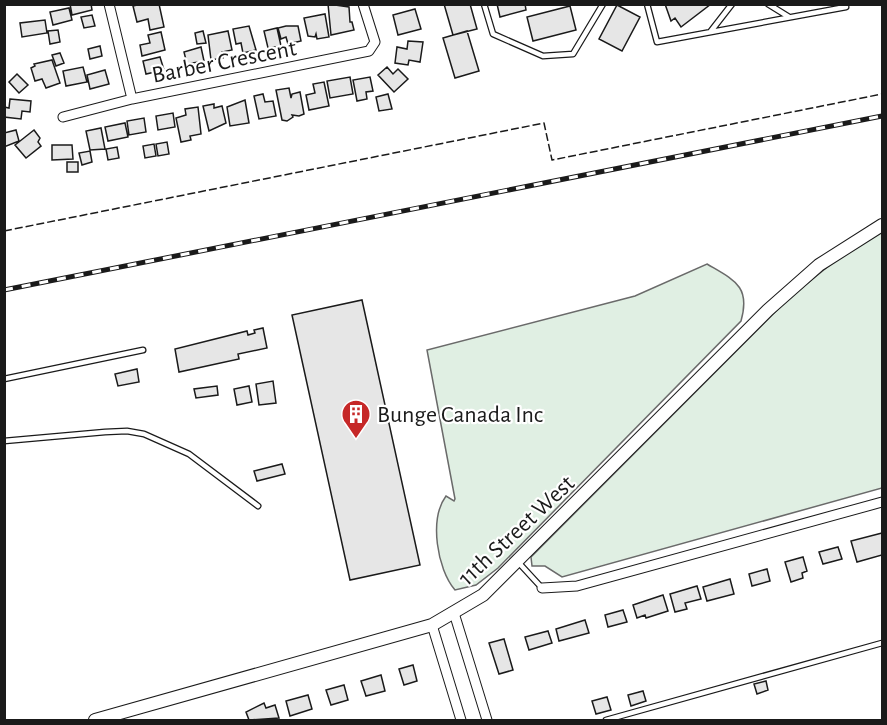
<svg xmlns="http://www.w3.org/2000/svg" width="887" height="725" viewBox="0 0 887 725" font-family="'Alegreya Sans',sans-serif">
<rect width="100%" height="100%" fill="#fff"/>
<!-- green -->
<path fill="#e0efe3" stroke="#6a6a6a" stroke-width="1.5" d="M882 232V488L562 577 545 566H532L531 557 788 299 841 256Z
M707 264C734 280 751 286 741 321L498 568 476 585 455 590C437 569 429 519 446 496L454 501 455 499 427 350 635 296Z"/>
<!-- building -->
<path fill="#e6e6e6" stroke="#1a1a1a" stroke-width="1.5" d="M70 4H91L92 10 72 15Z
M141 4H159L164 27 150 30 148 19 137 22 133 6Z
M328 4 349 7 350 22H352L354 30 331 35Z
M444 4H470L477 29 453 35Z
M497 4H525L526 10 500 17Z
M665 4H711L681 27 675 18 671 21Z
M617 5 640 17 622 51 599 39Z
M570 6 576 30 533 41 527 17Z
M69 8 72 20 53 25 50 12Z
M415 9 421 29 398 35 393 15Z
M325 14 329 37 317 39 316 34 315 37 308 36 304 18Z
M92 15 95 26 84 28 81 17Z
M45 20 47 33 22 37 20 23Z
M249 26 256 50 243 53 241 43 236 44 233 29Z
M286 26H298L301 41 288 44 286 37 281 39 278 28Z
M277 28 281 46 268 48 264 31Z
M58 30 60 42 50 44 48 31Z
M203 31 206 43 197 44 195 33Z
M228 31 232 50 222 52 223 58 211 60 208 35Z
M467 31 479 71 455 78 443 38Z
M161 32 165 50 142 56 140 45 150 43 148 35Z
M408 41 423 42 420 62 409 60 408 65 395 63 397 47 407 49Z
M100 46 102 56 90 59 88 49Z
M201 47 204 61 187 64 184 52Z
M60 53 64 63 56 66 52 55Z
M160 57 164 70 146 74 143 61Z
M52 60 60 83 46 88 42 79 35 81 31 68 35 66 34 64Z
M83 67 87 82 66 86 63 71Z
M387 67 393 74 398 69 408 79 394 92 378 75Z
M105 70 109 84 90 89 87 75Z
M17 74 28 85 19 93 9 82Z
M350 77 353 94 330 98 327 81Z
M370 77 373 91 366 92 367 99 357 101 353 80Z
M324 82 329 106 309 110 306 95 315 93 313 84Z
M289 88 291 98 292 94 300 92 304 114 299 116 292 115 293 117 287 121 282 120 276 90Z
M263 94 265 102 273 101 276 116 259 119 254 96Z
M388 94 392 109 379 111 376 97Z
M10 99 31 101 30 112 22 111 21 119 4 117V107L9 108Z
M245 100 249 123 230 126 227 107Z
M214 104V108L222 106 226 123 209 131 203 106Z
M198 107 201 134 190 136 191 140 181 142 176 118 186 115 185 109Z
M173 113 175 127 158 130 156 116Z
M144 118 146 132 129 135 127 121Z
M125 123 128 137 108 141 105 127Z
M101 128 105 149 90 150 86 131Z
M16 130 19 141 4 147V133Z
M34 130 40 138 38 142 41 146 26 158 15 145Z
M167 142 169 154 158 156 156 144Z
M154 144 156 156 145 158 143 146Z
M52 145H72L73 159 52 160Z
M117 147 119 158 108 160 106 149Z
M90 151 92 162 82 165 79 153Z
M67 162H78V172H67Z
M362 300 420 565 350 580 292 315Z
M263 328 267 348 238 354 239 359 179 372 175 349 247 331 248 335 255 333 254 330Z
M137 369 139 382 118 386 115 374Z
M273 381 276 403 259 405 256 384Z
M217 386 218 395 196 398 194 389Z
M249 386 252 402 237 405 234 389Z
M282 464 285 474 257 481 254 471Z
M882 533V555L857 562 851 541Z
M838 547 842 559 823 564 819 552Z
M803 557 807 571 802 573 803 578 791 582 785 562Z
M767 569 770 581 752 586 749 574Z
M730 579 734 594 707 601 703 587Z
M697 586 701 599 685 603 687 609 675 612 670 594Z
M663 595 668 611 646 618 645 615 637 618 633 605Z
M623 610 627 622 608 627 605 615Z
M585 620 589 633 559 641 556 629Z
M548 631 552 643 529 650 525 637Z
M504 639 513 670 499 674 489 643Z
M413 665 417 681 404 685 399 669Z
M381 675 385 691 366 696 361 681Z
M766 681 768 690 757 694 754 684Z
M344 685 348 700 331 705 326 690Z
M643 691 646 701 631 706 628 695Z
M308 695 312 709 290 716 286 701Z
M607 697 611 710 596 714 592 701Z
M264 703 266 708 275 705 279 718 249 720 246 712Z"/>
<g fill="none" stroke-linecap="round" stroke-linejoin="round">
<!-- lane casing -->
<g stroke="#1a1a1a" stroke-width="7">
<path id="lane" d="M484 4 493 34 543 56 573 54 603 4
M647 4 657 42 846 7 845 4
M768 4 789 17
M711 31 732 4
M4 379 143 350
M4 441 105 432 127 431 144 434 189 454 258 506
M518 562 542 588
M606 720 882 643"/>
</g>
<!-- street casing -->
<g stroke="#1a1a1a" stroke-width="11">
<path id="street" d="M109 4 132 99 369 51 375 42 363 4
M63 117 132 99
M542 588 577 586 882 502
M454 613 487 720
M432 625 461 720"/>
</g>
<!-- secondary casing -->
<g stroke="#1a1a1a" stroke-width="14">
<path id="secondary" d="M95 720 432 625 483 595 768 310 819 265 882 225"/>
</g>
<!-- lane -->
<use href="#lane" stroke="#fff" stroke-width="4.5"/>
<!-- street -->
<use href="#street" stroke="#fff" stroke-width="9"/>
<!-- secondary -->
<use href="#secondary" stroke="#fff" stroke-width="12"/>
<!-- rail casing -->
<g stroke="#1a1a1a" stroke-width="5">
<path id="rail" d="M4 290 882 116"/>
</g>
<!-- rail -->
<use href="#rail" stroke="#fff" stroke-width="3" stroke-dasharray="9" stroke-linecap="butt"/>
<!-- fence -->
<path stroke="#1a1a1a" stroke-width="1.5" stroke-dasharray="8 3" stroke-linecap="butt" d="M4 231 544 123 552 160 882 94"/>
</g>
<!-- icons -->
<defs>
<g id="building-pin" transform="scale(1.5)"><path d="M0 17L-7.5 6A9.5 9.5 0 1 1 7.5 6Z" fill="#c62828" stroke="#fff"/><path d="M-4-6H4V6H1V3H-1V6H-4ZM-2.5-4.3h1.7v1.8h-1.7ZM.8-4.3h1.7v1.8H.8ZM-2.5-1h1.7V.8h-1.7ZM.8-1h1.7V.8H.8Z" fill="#fff"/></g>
</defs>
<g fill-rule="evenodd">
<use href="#building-pin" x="356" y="414"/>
</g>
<g text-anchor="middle" stroke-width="4.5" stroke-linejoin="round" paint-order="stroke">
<!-- street labels -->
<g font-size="24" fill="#1a1a1a" stroke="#fff">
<text transform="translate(224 61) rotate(-11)" y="8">Barber Crescent</text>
<text transform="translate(516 530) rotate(-43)" y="8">11th Street West</text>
</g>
<!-- poi labels -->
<g font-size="24" fill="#1a1a1a" stroke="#fff" text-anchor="start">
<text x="377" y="422">Bunge Canada Inc</text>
</g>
</g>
<!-- border -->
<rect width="887" height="725" fill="none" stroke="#1a1a1a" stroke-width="12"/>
</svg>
